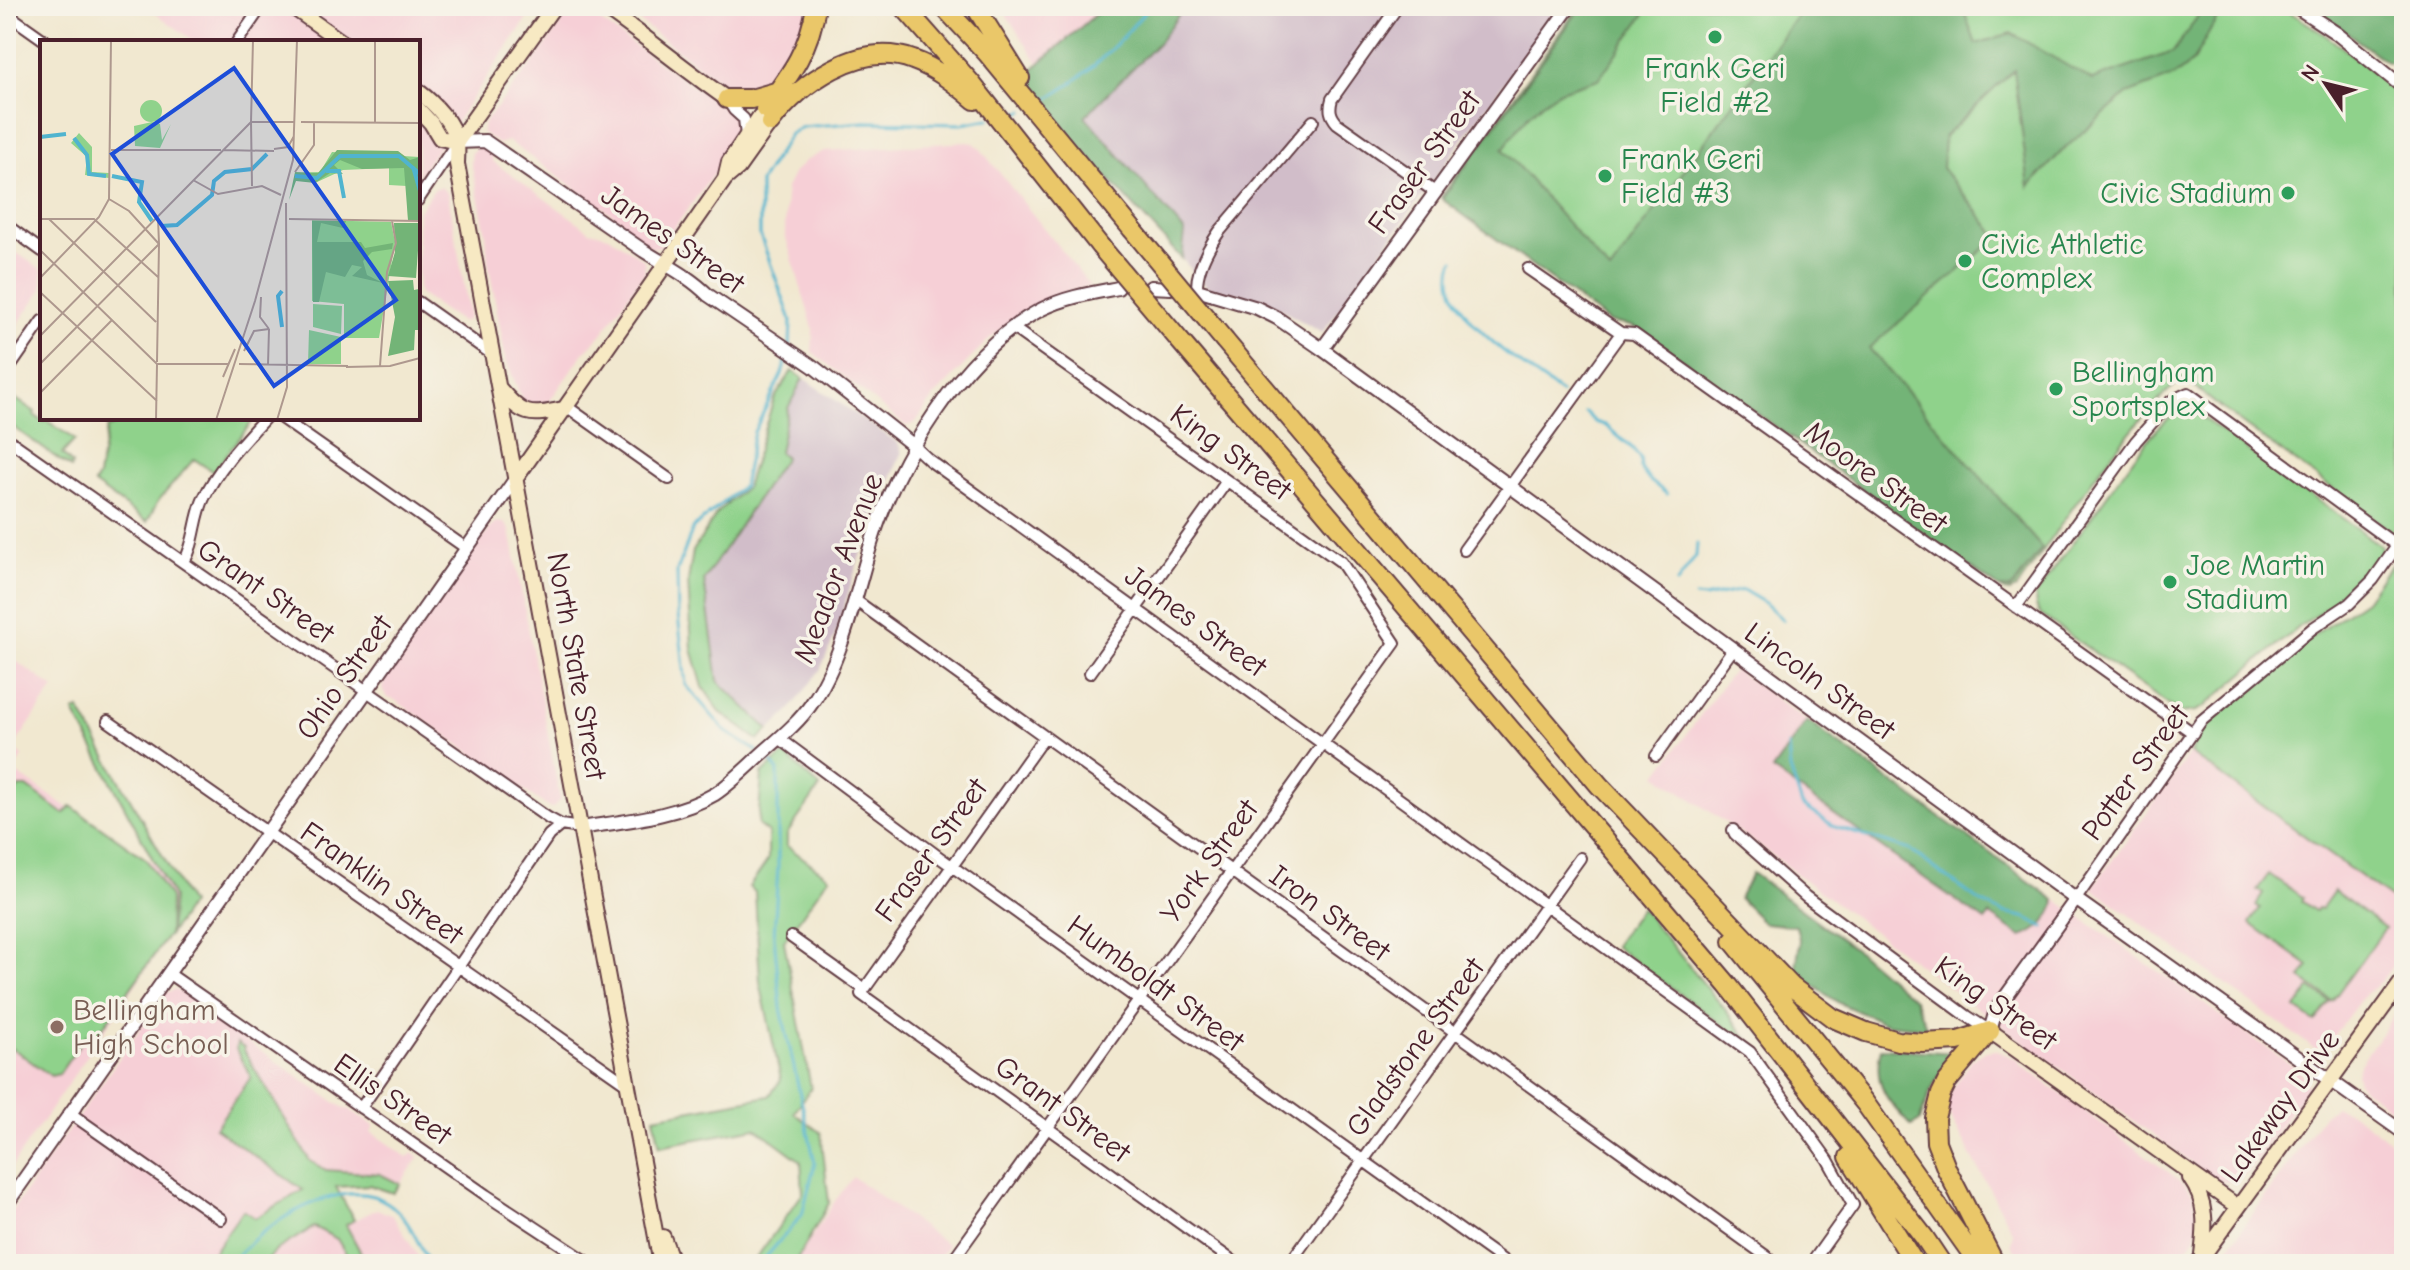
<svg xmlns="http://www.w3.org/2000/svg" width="2410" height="1270" viewBox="0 0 2410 1270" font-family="'Comic Neue',sans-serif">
<rect width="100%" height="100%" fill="#f7f3e8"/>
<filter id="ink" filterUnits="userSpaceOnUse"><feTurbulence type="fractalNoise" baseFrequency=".0125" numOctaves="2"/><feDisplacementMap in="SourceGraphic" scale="16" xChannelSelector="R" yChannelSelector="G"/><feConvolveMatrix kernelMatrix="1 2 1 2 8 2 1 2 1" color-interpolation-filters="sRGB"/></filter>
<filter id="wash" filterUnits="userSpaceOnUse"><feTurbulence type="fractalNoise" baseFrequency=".006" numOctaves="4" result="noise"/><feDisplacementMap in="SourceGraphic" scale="32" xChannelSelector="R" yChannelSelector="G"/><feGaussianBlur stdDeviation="1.8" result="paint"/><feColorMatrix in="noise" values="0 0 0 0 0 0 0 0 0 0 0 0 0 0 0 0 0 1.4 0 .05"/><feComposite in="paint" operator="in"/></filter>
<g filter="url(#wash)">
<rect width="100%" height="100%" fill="#f1e8d0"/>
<!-- built -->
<path fill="#f6cfd6" d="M145 6H536L418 177V42H196Z
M619 6H810L808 24 779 83 736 94Z
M1003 6H1105L1039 64 1005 13Z
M576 7 583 9 741 120 742 135 661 246 651 248 647 245 618 225 620 220 508 141 498 144 482 132 484 123 533 63 570 11Z
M967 142 974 143 979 147 1090 286 1054 297 1019 316 990 338 934 397 915 423 906 426 812 352 813 328 785 235 786 188 794 172 805 161 824 151Z
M477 148H486L492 153V161L590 231 609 236 644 260 645 272 601 335 585 351 549 402 536 408 528 407 523 402 506 360 488 262 486 234 471 162 472 152Z
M441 187 448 194 469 313 467 320 461 322 418 293V212L432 191 436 188Z
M17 253 42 270V290L10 335 6 333V269Z
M497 522 505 523 510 530 560 799 553 808 548 807 395 700 388 698 382 690 385 677 491 527Z
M6 654 54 688 13 748 23 756 13 771 156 865 173 897 170 934 6 1175Z
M1734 669 2059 902 2300 1071 2307 1082 2306 1089 2248 1172 2233 1181 2225 1182 2216 1180 2011 1033 1751 840 1657 775Z
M2190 753 2404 908V950L2380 983 2365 994 2324 1048 2315 1049 2092 888Z
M176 989 194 1001 197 1007 345 1109H349L374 1126 371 1132 407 1157 414 1153 419 1157 400 1184 380 1174 326 1170 309 1161 243 1051 244 1048 236 1049 251 1076 215 1128 304 1190 254 1218 242 1210 205 1264H6V1219L165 993Z
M2404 1002V1118L2363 1088 2358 1083 2356 1074 2359 1065Z
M1995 1050 2019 1060 2020 1064 2186 1185 2193 1194 2199 1226 2195 1237 2177 1264H2023L2011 1244 2013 1233 1943 1103 1972 1060 1986 1051Z
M2335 1107 2349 1111 2404 1151V1264H2217L2324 1114Z
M853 1177 948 1245 934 1264H794L835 1201Z
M377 1209 393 1216 423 1264H367L345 1225Z
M314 1227 337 1239 352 1264H265L274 1251Z"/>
<!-- industrial -->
<path fill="#d1bdc9" d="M1185 6H1560L1322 333 1263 299 1208 288 1182 259 1185 232 1084 116 1159 42Z
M803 378 898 443 902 453 870 524 834 638 820 670 788 713 769 730 718 681 704 580 785 457 779 453 788 408Z"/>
<!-- green -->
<path fill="#8fd28b" stroke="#6c785b" stroke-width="2" d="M1579 6H2279C2325 32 2365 63 2404 99V538L2392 532 2221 408 2183 378C2119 432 2065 521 2016 589L2010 592 2004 591 1643 331 1631 326 1609 322 1441 197Z
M792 371 803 378 788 408 779 452 785 457 704 580 718 681 769 730 758 740 720 712 703 687 692 649 688 581 693 551 718 512 746 487 774 399Z
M10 395 35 412 34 415 44 422 46 420 75 440 62 454 72 464 71 468 6 422V401Z
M2181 407 2189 408 2377 543 2381 547 2382 553 2360 584 2295 630 2204 707 2196 711 2180 713 2041 615C2035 608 2034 601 2037 593L2137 453 2159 427Z
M133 418H255L213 472 194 459 158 501 147 522 94 484 98 477 107 428Z
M2397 561 2404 563V908L2190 753 2202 726 2311 637 2365 600 2390 566Z
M79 709 190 904 170 934 173 897 74 712Z
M784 754 820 787 787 834V846L829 877 784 941 811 1088 794 1113 821 1133 829 1203 798 1258 791 1264H752L803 1193 801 1161 756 1128 660 1146 654 1117 769 1096 781 1080 760 982 755 892 749 887 768 860V833L758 825 762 774Z
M19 787H27L64 814 71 806 146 859 170 898 169 934 94 1040 86 1035 59 1074 51 1076 12 1048 6 1055V805Z
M2269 874 2303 898 2301 901 2315 911 2318 908 2321 909 2334 891 2385 928 2332 1001 2301 978 2309 966 2250 923 2260 908 2256 905 2263 894 2257 890Z
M1641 908 1724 1008 1755 1049 1614 946Z
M2310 988 2330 1002 2315 1022 2296 1009Z
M237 1043 244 1048V1051L310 1161 326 1170 380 1174 400 1184 393 1193 369 1185 336 1187 354 1220 346 1225 367 1264H352L337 1239 314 1227 275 1251 265 1264H205L243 1210 255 1218 303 1190 215 1128 251 1077 236 1049Z"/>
<!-- forest -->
<path fill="#73b477" stroke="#5e6a51" stroke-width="2" d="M1105 6H1185L1159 42 1085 116 1185 232 1182 259 1063 129 1025 76Z
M1582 6H1643L1644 15 1599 79 1560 91 1542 103 1527 117 1503 149 1610 272 1804 6H1962L1976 44 2011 33 2092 80 2173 52 2205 6H2224L2193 61 2174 76 2127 94 2063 150 2029 187 2014 70 1944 137 1942 168 1998 237 1869 348 2042 548 2014 586 2010 589 1999 588 1643 331 1631 326 1609 322 1442 199Z
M2311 6H2404V58L2388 63Z
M1807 721 2055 900C2054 917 2038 932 2022 937L1990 915 1985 921 1772 770Z
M1752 873 1860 953 1914 999 1927 1028 1887 1024 1839 1003 1795 973 1800 943 1796 926 1764 923 1739 898Z
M1881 1048 1956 1053C1938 1073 1927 1095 1920 1121L1911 1126C1887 1101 1872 1084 1881 1048Z"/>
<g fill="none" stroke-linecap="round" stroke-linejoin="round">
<!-- stream -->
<path stroke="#50b4cf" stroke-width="3" d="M1038 104C1081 82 1120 44 1149 6
M1005 116 1024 111
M1454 260C1432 311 1527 368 1561 393
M790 346 791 320 760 235V182L790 134 802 127 865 122 962 124 989 119
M1585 412 1595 422 1605 425 1632 448 1640 458 1641 469 1649 480 1667 494
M1677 583 1696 556 1697 544
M1695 597 1704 598 1743 590 1765 603 1783 620
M1788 746 1790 769 1802 805 1835 827 1910 850 1979 901 2003 913 2024 917 2044 927
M757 751 726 732 686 685 678 615 677 571 693 528 743 486 754 432 782 374 788 354
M231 1264C258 1226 343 1172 388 1203 410 1218 417 1243 430 1264
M760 1264 802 1215 815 1163 781 1008 774 936 778 866V771L767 757"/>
</g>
</g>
<g filter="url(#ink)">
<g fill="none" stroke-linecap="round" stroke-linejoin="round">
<!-- minor casing -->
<g stroke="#633d44" stroke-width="14">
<path id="minor" d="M1398 6 1332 99C1329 109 1330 115 1337 123L1435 192
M6 13 47 42
M237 42 262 6
M727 99 734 110 744 119 746 136
M418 200 457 142
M6 225 42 251
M1528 269 1621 333 1634 334 2193 733
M1197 290C1196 270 1208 248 1219 232L1313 121
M418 302 493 355
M6 373 42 321
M566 406 669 479
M281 418 466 548
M6 438 548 818 561 825 580 828
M914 446 929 460 1750 1052 1828 1160 1853 1205 1811 1264
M1464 550 1621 333
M184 562C196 542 194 519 204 498 218 468 243 442 265 418
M855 600 1777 1264
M2016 607 2136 441 2171 401 2188 393 2404 551
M1090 673 1227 481
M108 721 628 1085
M1044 737 861 994 1237 1264
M779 738 939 857 1508 1264
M1656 756 1733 649
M1733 830 1735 834 1806 897 1967 1016 1990 1031
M2076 899 2201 721 2313 628 2349 604 2373 580 2397 546
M791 937 864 989
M168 973 486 1195 591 1264
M361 1108 549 835 561 825
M70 1113 221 1219
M955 1256 966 1264
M950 1264 1395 643 1341 562 1013 328
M1289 1264 1580 858"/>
</g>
<!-- tertiary casing -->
<g stroke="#633d44" stroke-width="16">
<path id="tertiary" d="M2295 6 2336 33 2404 88
M457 142 485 141 644 251C666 265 689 276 708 295L814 367 914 446
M1151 287 1171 288
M1197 290 1257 308 1277 318 1322 349 2074 898 2404 1133
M1322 349 1570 6
M580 828C624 821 676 817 715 794 733 782 749 765 766 750 782 736 800 721 812 703 842 661 856 593 871 544 896 461 963 350 1042 309 1066 297 1092 293 1118 288
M1990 1031 1996 1010 2076 899
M6 1205 516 478"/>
</g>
<!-- secondary casing -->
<g stroke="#633d44" stroke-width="18">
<path id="secondary" d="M291 6 342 42
M602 6C645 36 684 69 727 99
M418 91C434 103 454 123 457 144 458 150 457 158 457 164L661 1264
M418 109 431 123 440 138 457 142
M457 142 554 6
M725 179 729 162 760 116
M499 388C523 416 528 417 563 409
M516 478 725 179 738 168 770 123
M1990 1031 2238 1207
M2190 1178C2207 1202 2206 1226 2202 1254
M663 1237 670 1256 676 1264
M2197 1264 2404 979"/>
</g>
<!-- motorway casing -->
<g stroke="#633d44" stroke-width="22">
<path id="motorway" d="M903 6 971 83 1100 246
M943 6 987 53 1132 229
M975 6 1020 78
M727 99H751L779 91
M765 109C790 75 810 49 816 6
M770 123C800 83 860 40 913 60 936 68 956 84 975 100
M1180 341 1728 985 1924 1237 1942 1264
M1225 341 1599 785 1792 987 1833 1018 1866 1032 1898 1041 1923 1043 1958 1041 1990 1031
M1733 941 1865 1103 1979 1264
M1990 1031 1947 1082 1941 1094 1935 1118 1936 1142 1947 1170 1995 1264
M1849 1157 1915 1264"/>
</g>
<!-- minor -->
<use href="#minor" stroke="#fff" stroke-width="10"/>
<!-- tertiary -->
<use href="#tertiary" stroke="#fff" stroke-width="12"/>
<!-- secondary -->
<use href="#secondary" stroke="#f7e9c3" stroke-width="14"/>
<!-- motorway -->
<use href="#motorway" stroke="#eac769" stroke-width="18"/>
<!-- motorway-bridge casing -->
<g stroke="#633d44" stroke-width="22" stroke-linecap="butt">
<path id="motorway-bridge" d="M1132 229 1225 341
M1100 246 1180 341"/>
</g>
<!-- motorway-bridge -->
<use href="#motorway-bridge" stroke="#eac769" stroke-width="18"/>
</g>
</g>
<!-- markers -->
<g fill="#2e9e5b" stroke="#f7f3e8" stroke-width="3">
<circle cx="1715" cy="37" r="8"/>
<circle cx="1605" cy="176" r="8"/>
<circle cx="2288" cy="193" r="8"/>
<circle cx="1965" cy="261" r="8"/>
<circle cx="2056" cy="389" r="8"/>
<circle cx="2170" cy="582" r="8"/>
</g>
<circle fill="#8d6e63" stroke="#f7f3e8" stroke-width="3" cx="57" cy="1027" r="8"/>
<g text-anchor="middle" stroke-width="7" stroke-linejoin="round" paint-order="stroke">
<!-- leisure labels -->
<g font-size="30" fill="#27864d" stroke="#f7f3e8" text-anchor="start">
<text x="1715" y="78" text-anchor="middle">Frank Geri<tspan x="1715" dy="34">Field #2</tspan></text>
<text x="1621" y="169">Frank Geri<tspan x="1621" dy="34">Field #3</tspan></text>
<text x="2272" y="203" text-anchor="end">Civic Stadium</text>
<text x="1981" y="254">Civic Athletic<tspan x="1981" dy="34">Complex</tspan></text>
<text x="2072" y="382">Bellingham<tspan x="2072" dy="34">Sportsplex</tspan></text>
<text x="2186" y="575">Joe Martin<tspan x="2186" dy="34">Stadium</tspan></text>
</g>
<!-- street labels -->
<g font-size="30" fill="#4a1f2b" stroke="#f7f3e8">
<text transform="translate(1424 162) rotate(-54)" y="10">Fraser Street</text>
<text transform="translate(673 239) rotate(35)" y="10">James Street</text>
<text transform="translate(1231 452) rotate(36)" y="10">King Street</text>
<text transform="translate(1876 477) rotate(36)" y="10">Moore Street</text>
<text transform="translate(838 568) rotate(-69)" y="10">Meador Avenue</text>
<text transform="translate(266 591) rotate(35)" y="10">Grant Street</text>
<text transform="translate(1196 621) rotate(36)" y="10">James Street</text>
<text transform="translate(577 666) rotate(80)" y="10">North State Street</text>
<text transform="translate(344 677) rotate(-55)" y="10">Ohio Street</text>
<text transform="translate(1820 681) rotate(36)" y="10">Lincoln Street</text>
<text transform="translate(2135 772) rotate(-54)" y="10">Potter Street</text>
<text transform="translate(931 850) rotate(-54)" y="10">Fraser Street</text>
<text transform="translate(1209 861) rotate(-54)" y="10">York Street</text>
<text transform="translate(382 883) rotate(35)" y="10">Franklin Street</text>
<text transform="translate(1330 913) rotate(36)" y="10">Iron Street</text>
<text transform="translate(1156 983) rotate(36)" y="10">Humboldt Street</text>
<text transform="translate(1996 1003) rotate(35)" y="10">King Street</text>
<text transform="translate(1415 1047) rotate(-54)" y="10">Gladstone Street</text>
<text transform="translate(393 1099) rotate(35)" y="10">Ellis Street</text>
<text transform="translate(2280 1106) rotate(-54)" y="10">Lakeway Drive</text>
<text transform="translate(1063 1109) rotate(36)" y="10">Grant Street</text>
</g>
<!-- education labels -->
<g font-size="30" fill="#785e54" stroke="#f7f3e8" text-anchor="start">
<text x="73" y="1020">Bellingham<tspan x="73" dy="34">High School</tspan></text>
</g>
</g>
<!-- overview -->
<g transform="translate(40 40)">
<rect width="380" height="380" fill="#f1e8d0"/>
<path d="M100 71a11 11 0 1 1 22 0a11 11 0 1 1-22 0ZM112 82 120 84 122 100 131 84 120 108 95 106 94 86ZM39 93 52 107V132L69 133V138L45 135 47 117 31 103ZM292 112 380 117 368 180 367 146 349 145V128L303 130 275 143 258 133 280 132ZM272 180 351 182 355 202 339 298H304V264L272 261ZM273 264 302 266 301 294 273 287ZM269 290 301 297V324H268Z" fill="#8fd28b"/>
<path d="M297 110 358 111 370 120 380 117V180H368L364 128 322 129 300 120 294 125 303 134 290 133 275 143 256 141 249 160 255 132 278 133ZM272 181H306L303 188 281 183 277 202H321L325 208 353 203 352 209 332 212 323 221 327 235 343 243 312 236 322 227 312 225 305 237 286 232 279 262H273ZM354 183H380L376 238 348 236 355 212ZM373 240 374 250 379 249 380 241V290H375L374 310 348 316 355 277 348 241Z" fill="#73b477"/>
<path fill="none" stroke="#50b4cf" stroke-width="4" d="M0 97 26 94M34 98 47 115 49 134 66 136M373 127 380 151M286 131H299L304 158M72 136 102 142 99 162 112 181M255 136 277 138 300 116H359L380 134M121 186 137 185 172 155 174 141 185 132 212 129 227 114M242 287 238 256 242 251"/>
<path fill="none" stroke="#ae988e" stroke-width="2" d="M211 82 212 146M211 82H255M261 82 380 83M335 83V0M234 109 248 107 254 96M71 110H181M183 110 234 111M255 132 274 105V83M153 140 178 154 222 146 241 155M69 159 89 171 119 204 117 322M0 179H54L118 237M9 179 116 282M249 179 380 181M0 210 117 324M0 238 59 177 69 159 71 0M0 252 117 361M221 257 220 277 229 289M0 296 211 82 213 0M204 311 214 291 229 289M0 324 119 204 118 178M117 324H189M199 324 308 326M228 325 229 289M340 326 347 232 356 203 352 181M306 327 350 326 380 318M183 337 195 309M0 353 72 280M116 380 117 324M176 380 215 261 253 120 257 0M237 380 247 347 246 163"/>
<path fill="#1d4ed8" fill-opacity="0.15" stroke="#1d4ed8" stroke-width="4" d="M194 28 356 260 234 346 72 114Z"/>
<rect width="380" height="380" fill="none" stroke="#4a1f2b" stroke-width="4"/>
</g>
<!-- margin -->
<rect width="2410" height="1270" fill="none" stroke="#f7f3e8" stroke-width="32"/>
<!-- north arrow -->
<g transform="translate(2326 84) rotate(305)" stroke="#f7f3e8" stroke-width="6" paint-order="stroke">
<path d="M0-6L14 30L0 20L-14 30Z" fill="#4a1f2b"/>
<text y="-12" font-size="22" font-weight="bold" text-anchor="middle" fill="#4a1f2b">N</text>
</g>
</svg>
